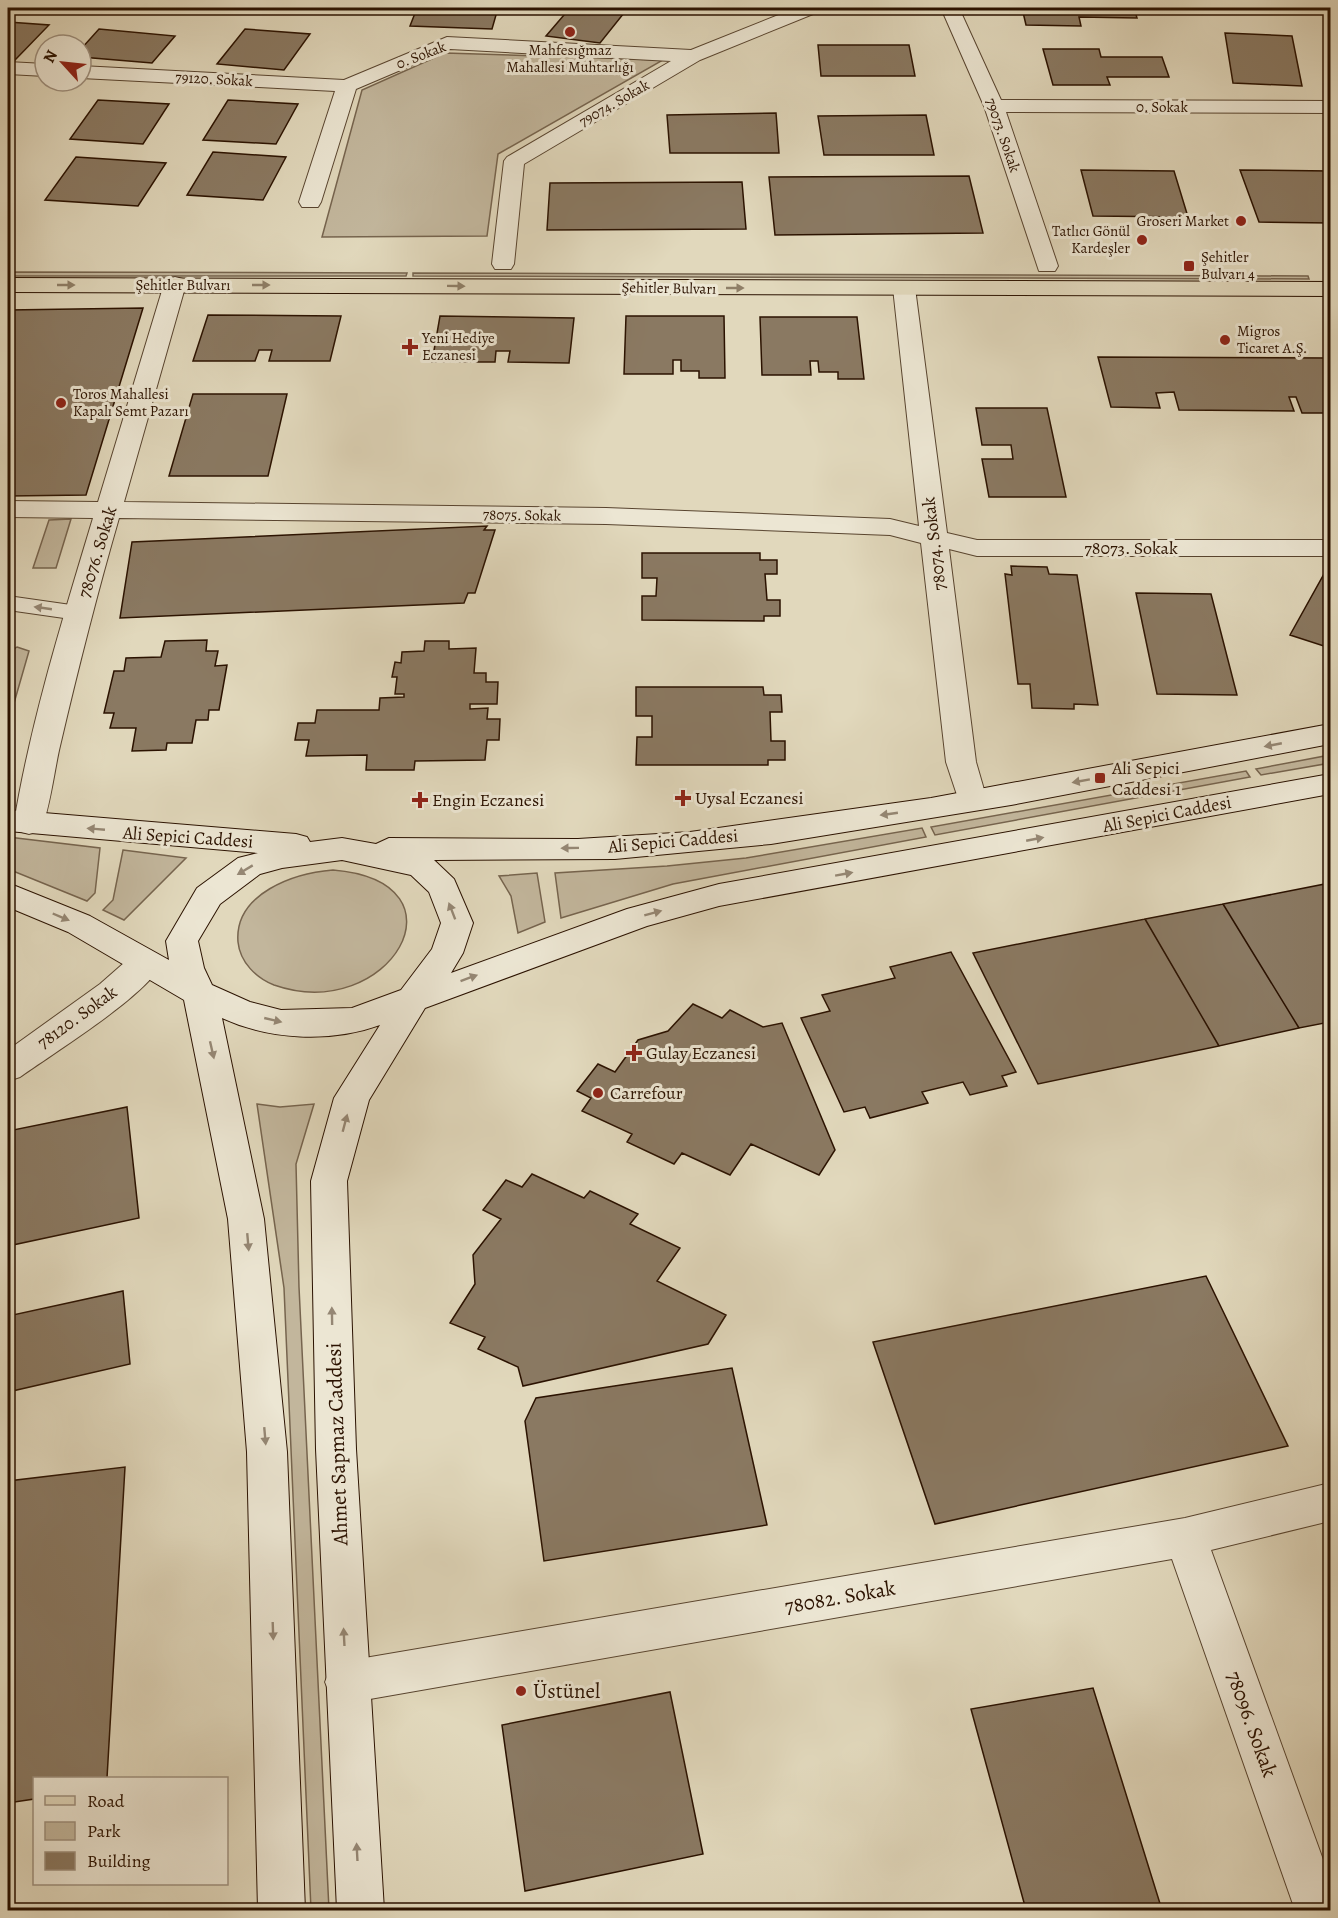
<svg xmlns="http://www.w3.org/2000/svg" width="1338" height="1918" viewBox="0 0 1338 1918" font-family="Alegreya,serif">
<rect width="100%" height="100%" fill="#e1d8bc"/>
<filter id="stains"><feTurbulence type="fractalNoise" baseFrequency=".00333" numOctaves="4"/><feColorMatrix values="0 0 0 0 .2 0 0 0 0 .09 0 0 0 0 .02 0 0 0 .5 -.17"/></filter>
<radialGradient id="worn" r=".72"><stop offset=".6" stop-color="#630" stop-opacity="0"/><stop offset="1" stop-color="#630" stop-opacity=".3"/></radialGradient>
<!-- green -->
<path fill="#c2b69c" stroke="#76644e" stroke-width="1.5" d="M445 53 663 60 498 154 487 236 322 237 362 90Z
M8 272 407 273 406 276H8Z
M413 273 1308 276 1309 279 413 276Z
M71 519 56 568H33L49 520Z
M17 647 29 651 8 724V653Z
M1330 755V763L1261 775 1256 769Z
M1246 771 1250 777 935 835 931 827Z
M922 828 926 837 673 884 561 918 555 873 667 866 746 858Z
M8 837 100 848 95 893 87 901 8 869Z
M123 850 186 858 124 920 103 910 113 900Z
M333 870C474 882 389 1025 274 985 256 978 240 962 238 942 234 893 295 873 333 870Z
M537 873 545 922 518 933 511 896 499 876Z
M257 1104 280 1107 314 1104 296 1164 299 1287 329 1910H311L284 1288Z"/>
<!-- building -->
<path fill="#8a7962" stroke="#2b1200" stroke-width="1.5" d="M116 8H172L168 12Z
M327 8H408L407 11Z
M417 8H498L492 29 410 26Z
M570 8H628L600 43 546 36Z
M1022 8H1134L1137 18 1079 17 1081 26 1026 25Z
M8 22 49 25 15 60H8Z
M99 29 175 36 152 63 81 57V49Z
M245 29 310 34 284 70 217 64Z
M1225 33 1292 36 1302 86 1233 83Z
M818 45H909L915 76H821Z
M1043 49H1099L1101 57H1162L1169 77H1107L1110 85H1053Z
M98 100 169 104 143 144 70 139Z
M228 100 298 104 276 144 203 140Z
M776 113 779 153H670L667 115Z
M926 115 934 155H824L818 116Z
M213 152 286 157 263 200 187 195Z
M76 157 166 163 138 206 45 200Z
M1081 170 1174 171 1188 217 1093 216Z
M1240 170 1330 171V223L1259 222Z
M969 176 983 233 775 235 769 177Z
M742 182 746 229 547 230 550 183Z
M143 308 86 495 8 496V310Z
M208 315 341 316 330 361H269L272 350H259L255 361H193Z
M440 316 574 318 569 363 508 362 510 351H496L495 362H432Z
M626 316H724L725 378H699V371H681V360H673V374H624Z
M760 317H857L864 379H838V372H819L818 361H810L811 375H762Z
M1098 357 1330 358V413H1302L1296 397H1289L1294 411 1179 410 1174 392 1156 393 1160 408 1111 407Z
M193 394H287L268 476H169Z
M976 408H1047L1066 497H989L982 459H1013L1011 445H982Z
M487 526 484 530H495L475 593H468L464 603 120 618 132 542Z
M642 553H760V560H777V574H765L767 600H780V616H764V621L642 620V596H656L657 578H642Z
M1011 566 1047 567 1049 574 1077 575 1098 705 1074 704V709L1032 708 1030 684H1018L1005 574 1012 575Z
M1324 574 1330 576V648L1290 635Z
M1136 593 1211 594 1237 695 1157 694Z
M207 640 206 651H218L215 666 227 665 219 710H209L208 720H196L192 743H167L166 750 132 751 136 728H110L114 713H104L114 671H124L126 658 161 657 165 641Z
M425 641H449V649L476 648 474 673H486V682H498L497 704H470V709L488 708 487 719H500L499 740H487L485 760 415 761 414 770H366L367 755 306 756 309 740H295L298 723H315L317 710H379L380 698 404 697V694H395L397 677H392L395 662 401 663 402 652 424 651Z
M636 687H763L764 695H781L782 712H770L771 741H785V760H768V765H636L637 737H652V716H636Z
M1330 883V1022L1299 1028 1223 904Z
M1223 904 1299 1028 1219 1046 1145 919Z
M1145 919 1219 1046 1038 1084 973 953Z
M951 952 1016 1072 1002 1076 1007 1086 970 1095 963 1082 922 1092 928 1103 870 1118 865 1107 844 1112 801 1018 830 1011 822 995 895 978 890 967Z
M693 1004 722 1018 730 1010 763 1027 782 1023 835 1150 819 1175 751 1144 730 1175 682 1153 674 1164 627 1142 632 1134 582 1111 591 1098 577 1091 598 1064 615 1072 638 1040 668 1031Z
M127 1107 139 1218 8 1246V1131Z
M532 1174 584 1198 590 1191 638 1214 630 1224 680 1248 657 1281 726 1315 708 1344 523 1386 518 1367 478 1349 485 1337 450 1323 475 1284 473 1255 501 1219 483 1210 506 1180 522 1187Z
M1206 1276 1288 1446 935 1524 873 1342Z
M123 1291 130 1364 8 1392V1316Z
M732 1368 767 1525 544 1561 525 1421 536 1398Z
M125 1467 107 1778H34V1799L8 1803V1481Z
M1093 1688 1162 1910H1026L971 1709Z
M670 1692 703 1854 525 1891 502 1725Z"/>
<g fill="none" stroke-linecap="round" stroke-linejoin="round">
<!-- lane casing -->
<g stroke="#58442f" stroke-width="2">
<path id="lane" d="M8 596 78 606 86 608 89 613 86 618 78 620 8 610Z"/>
</g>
<!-- street casing -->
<g stroke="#58442f" stroke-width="2">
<path id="street" d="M796 8H820L818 12 700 60 524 164 514 264 511 269H495L492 264 504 161 507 157 671 61 450 49 356 89 321 202 318 207H302L299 202 335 91 81 78V66L344 80 447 37 691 50Z
M941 8H959L1001 100 1330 101V113L1006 112 1058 266 1055 271H1039L984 106Z
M8 62 45 64V76L8 74Z
M175 277 183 279 186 284 124 502 606 508 890 519 919 526 893 288 896 283H912L915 288 947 533 977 540H1330V556H977L949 549 976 762 987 800 983 807 972 810 961 807 946 762 921 543 890 535 606 524 119 518C97 594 78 669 60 746 55 766 49 815 40 831L29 834 18 831 14 823C31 720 63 618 93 518L8 517V501L98 502 164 284 167 279Z
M145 952 157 955 162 964C143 998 55 1052 20 1077L8 1081V1050L100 984 133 955Z
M1330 1483V1521L1211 1550 1330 1879V1910H1295L1172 1559 347 1703 331 1697 325 1682 331 1667 347 1661 1185 1518Z"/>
</g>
<!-- secondary casing -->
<g stroke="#2b1200" stroke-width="2">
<path id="secondary" d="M1330 724V744L1011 805 771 844 615 859 434 860 454 879 473 923 463 953 451 973 627 909 719 884 1330 774V794L719 906 647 926 425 1008 369 1100 347 1181 356 1449 384 1910H337L316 1449 311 1181 334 1098 380 1025C330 1043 270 1040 222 1018L264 1219 287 1452 305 1910H258L247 1452 228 1219 184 1000 68 932 8 907V883L90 916 169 960 166 941 197 888 238 858 258 853 8 831V810L296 834 307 837 310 842 342 838 376 844 389 838 578 839 690 832 931 798ZM342 860 411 875 429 892 441 923 432 949 401 990 352 1008 281 1010 250 1002 212 985 204 968 198 941 220 904 260 874 282 868Z"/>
</g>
<!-- primary casing -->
<g stroke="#2b1200" stroke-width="2">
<path id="primary" d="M8 278 1330 282V296L8 292Z"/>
</g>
<!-- lane -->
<use href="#lane" fill="#ece6d3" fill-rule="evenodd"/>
<!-- street -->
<use href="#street" fill="#ece6d3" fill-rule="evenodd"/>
<!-- secondary -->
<use href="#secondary" fill="#ece6d3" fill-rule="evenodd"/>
<!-- primary -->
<use href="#primary" fill="#e1d8bc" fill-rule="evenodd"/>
</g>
<!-- one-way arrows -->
<defs><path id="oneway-solid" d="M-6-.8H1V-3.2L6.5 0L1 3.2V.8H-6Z" transform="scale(1.5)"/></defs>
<g fill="#8f7f67">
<use href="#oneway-solid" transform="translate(66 285)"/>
<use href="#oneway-solid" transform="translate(261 285)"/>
<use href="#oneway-solid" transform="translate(456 286) rotate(1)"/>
<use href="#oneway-solid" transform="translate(735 288)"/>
</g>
<g fill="#958774">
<use href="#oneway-solid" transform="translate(43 608) rotate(-172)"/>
<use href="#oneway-solid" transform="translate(1273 745) rotate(169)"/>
<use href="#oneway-solid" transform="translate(1081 781) rotate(170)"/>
<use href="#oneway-solid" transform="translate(889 814) rotate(172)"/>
<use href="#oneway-solid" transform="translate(96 829) rotate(-175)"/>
<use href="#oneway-solid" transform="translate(1035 839) rotate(-11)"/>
<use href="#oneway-solid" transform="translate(570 848) rotate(179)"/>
<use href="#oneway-solid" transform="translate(245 870) rotate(149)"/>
<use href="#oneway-solid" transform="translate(844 874) rotate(-10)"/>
<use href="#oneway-solid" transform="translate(452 911) rotate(-111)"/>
<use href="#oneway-solid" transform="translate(653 913) rotate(-15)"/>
<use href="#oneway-solid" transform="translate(61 917) rotate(23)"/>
<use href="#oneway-solid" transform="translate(469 978) rotate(-20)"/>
<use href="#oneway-solid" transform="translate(273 1020) rotate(13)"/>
<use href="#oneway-solid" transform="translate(212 1050) rotate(77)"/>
<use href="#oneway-solid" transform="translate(345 1123) rotate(-75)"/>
<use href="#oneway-solid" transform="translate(248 1242) rotate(85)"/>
<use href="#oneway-solid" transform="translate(332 1316) rotate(-91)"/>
<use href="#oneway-solid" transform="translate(265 1436) rotate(85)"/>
<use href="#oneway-solid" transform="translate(273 1631) rotate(88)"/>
<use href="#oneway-solid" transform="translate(344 1637) rotate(-93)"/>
<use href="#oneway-solid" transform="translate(357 1852) rotate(-93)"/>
</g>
<!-- markers -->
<g fill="#8f2418" stroke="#ece6d3" stroke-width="2">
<circle cx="570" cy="32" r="6"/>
<circle cx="1241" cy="221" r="6"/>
<circle cx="1142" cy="240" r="6"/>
<rect x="1183" y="260" width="12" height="12" rx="3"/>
<circle cx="1225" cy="340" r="6"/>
<path d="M407 338h6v6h6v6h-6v6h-6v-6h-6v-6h6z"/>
<circle cx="61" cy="403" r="6"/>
<rect x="1094" y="772" width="12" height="12" rx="3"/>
<path d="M680 789h6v6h6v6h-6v6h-6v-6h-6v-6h6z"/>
<path d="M417 791h6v6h6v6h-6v6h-6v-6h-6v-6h6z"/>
<path d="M631 1044h6v6h6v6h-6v6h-6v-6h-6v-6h6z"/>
<circle cx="598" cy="1093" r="6"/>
<circle cx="521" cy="1691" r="6"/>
</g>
<g text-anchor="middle" stroke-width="6" stroke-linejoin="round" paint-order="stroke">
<!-- far-poi labels -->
<g font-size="15" fill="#2b1200" stroke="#ece6d3" text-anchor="start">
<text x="570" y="55" text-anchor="middle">Mahfesığmaz<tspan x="570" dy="17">Mahallesi Muhtarlığı</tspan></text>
<text x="1229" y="226" text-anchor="end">Groseri Market</text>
<text x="1130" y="236" text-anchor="end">Tatlıcı Gönül<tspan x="1130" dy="17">Kardeşler</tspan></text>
<text x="1201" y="262">Şehitler<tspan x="1201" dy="17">Bulvarı 4</tspan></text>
<text x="1237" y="336">Migros<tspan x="1237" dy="17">Ticaret A.Ş.</tspan></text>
<text x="422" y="343">Yeni Hediye<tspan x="422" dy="17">Eczanesi</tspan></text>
<text x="73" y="399">Toros Mahallesi<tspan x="73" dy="17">Kapalı Semt Pazarı</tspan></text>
</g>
<!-- far-street labels -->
<g font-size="15" fill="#2b1200" stroke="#ece6d3">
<text transform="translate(421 55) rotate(-21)" y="5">0. Sokak</text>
<text transform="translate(214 79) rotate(3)" y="5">79120. Sokak</text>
<text transform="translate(614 103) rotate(-30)" y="5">79074. Sokak</text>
<text x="1162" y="112">0. Sokak</text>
<text transform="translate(1003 135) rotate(71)" y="5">79073. Sokak</text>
<text x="183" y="290">Şehitler Bulvarı</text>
<text transform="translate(669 288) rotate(1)" y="5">Şehitler Bulvarı</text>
<text transform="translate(522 515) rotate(1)" y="5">78075. Sokak</text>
</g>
<!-- street labels -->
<g font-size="18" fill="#2b1200" stroke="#ece6d3">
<text transform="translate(934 544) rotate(-97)" y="6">78074. Sokak</text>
<text x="1131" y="554">78073. Sokak</text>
<text transform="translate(97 552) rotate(-73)" y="6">78076. Sokak</text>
<text transform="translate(1167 814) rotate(-11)" y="6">Ali Sepici Caddesi</text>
<text transform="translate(188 837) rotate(4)" y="6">Ali Sepici Caddesi</text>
<text transform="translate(673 841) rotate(-5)" y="6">Ali Sepici Caddesi</text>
<text transform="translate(77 1017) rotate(-36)" y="6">78120. Sokak</text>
</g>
<!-- poi labels -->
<g font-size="18" fill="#2b1200" stroke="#ece6d3" text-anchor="start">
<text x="1112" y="774">Ali Sepici<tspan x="1112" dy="21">Caddesi 1</tspan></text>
<text x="695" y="804">Uysal Eczanesi</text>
<text x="432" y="806">Engin Eczanesi</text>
<text x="646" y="1059">Gulay Eczanesi</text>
<text x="610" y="1099">Carrefour</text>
</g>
<!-- near-street labels -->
<g font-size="21" fill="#2b1200" stroke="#ece6d3">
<text transform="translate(337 1444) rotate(-92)" y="7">Ahmet Sapmaz Caddesi</text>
<text transform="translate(840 1597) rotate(-10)" y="7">78082. Sokak</text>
<text transform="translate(1252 1724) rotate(70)" y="7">78096. Sokak</text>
</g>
<!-- near-poi labels -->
<g font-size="21" fill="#2b1200" stroke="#ece6d3" text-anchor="start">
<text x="533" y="1698">Üstünel</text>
</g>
</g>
<!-- margin -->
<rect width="1338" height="1918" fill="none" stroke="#e1d8bc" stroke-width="30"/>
<rect x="9" y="9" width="1320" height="1900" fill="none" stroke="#2b1200" stroke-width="3"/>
<rect x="15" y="15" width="1308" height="1888" fill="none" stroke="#2b1200" stroke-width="1.5"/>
<!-- legend -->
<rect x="33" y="1777" width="195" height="108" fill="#ece6d3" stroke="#9f917f" stroke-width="1.5"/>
<rect x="45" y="1796" width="30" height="9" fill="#e1d8bc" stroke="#9f917f" stroke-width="1.5"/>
<text x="87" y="1807" font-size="18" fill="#2b1200">Road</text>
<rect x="45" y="1822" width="30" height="18" fill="#c2b69c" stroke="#9f917f" stroke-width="1.5"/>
<text x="87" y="1837" font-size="18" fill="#2b1200">Park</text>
<rect x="45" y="1852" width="30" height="18" fill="#8a7962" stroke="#9f917f" stroke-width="1.5"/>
<text x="87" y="1867" font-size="18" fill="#2b1200">Building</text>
<!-- north arrow -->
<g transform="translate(63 63) rotate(297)"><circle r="28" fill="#ece6d3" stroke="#9f917f" stroke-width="1.5"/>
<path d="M0-4.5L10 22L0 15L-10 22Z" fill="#8f2418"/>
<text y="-9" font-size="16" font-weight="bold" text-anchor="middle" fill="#2b1200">N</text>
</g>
<rect width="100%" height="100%" filter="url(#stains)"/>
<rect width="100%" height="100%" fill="url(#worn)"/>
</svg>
